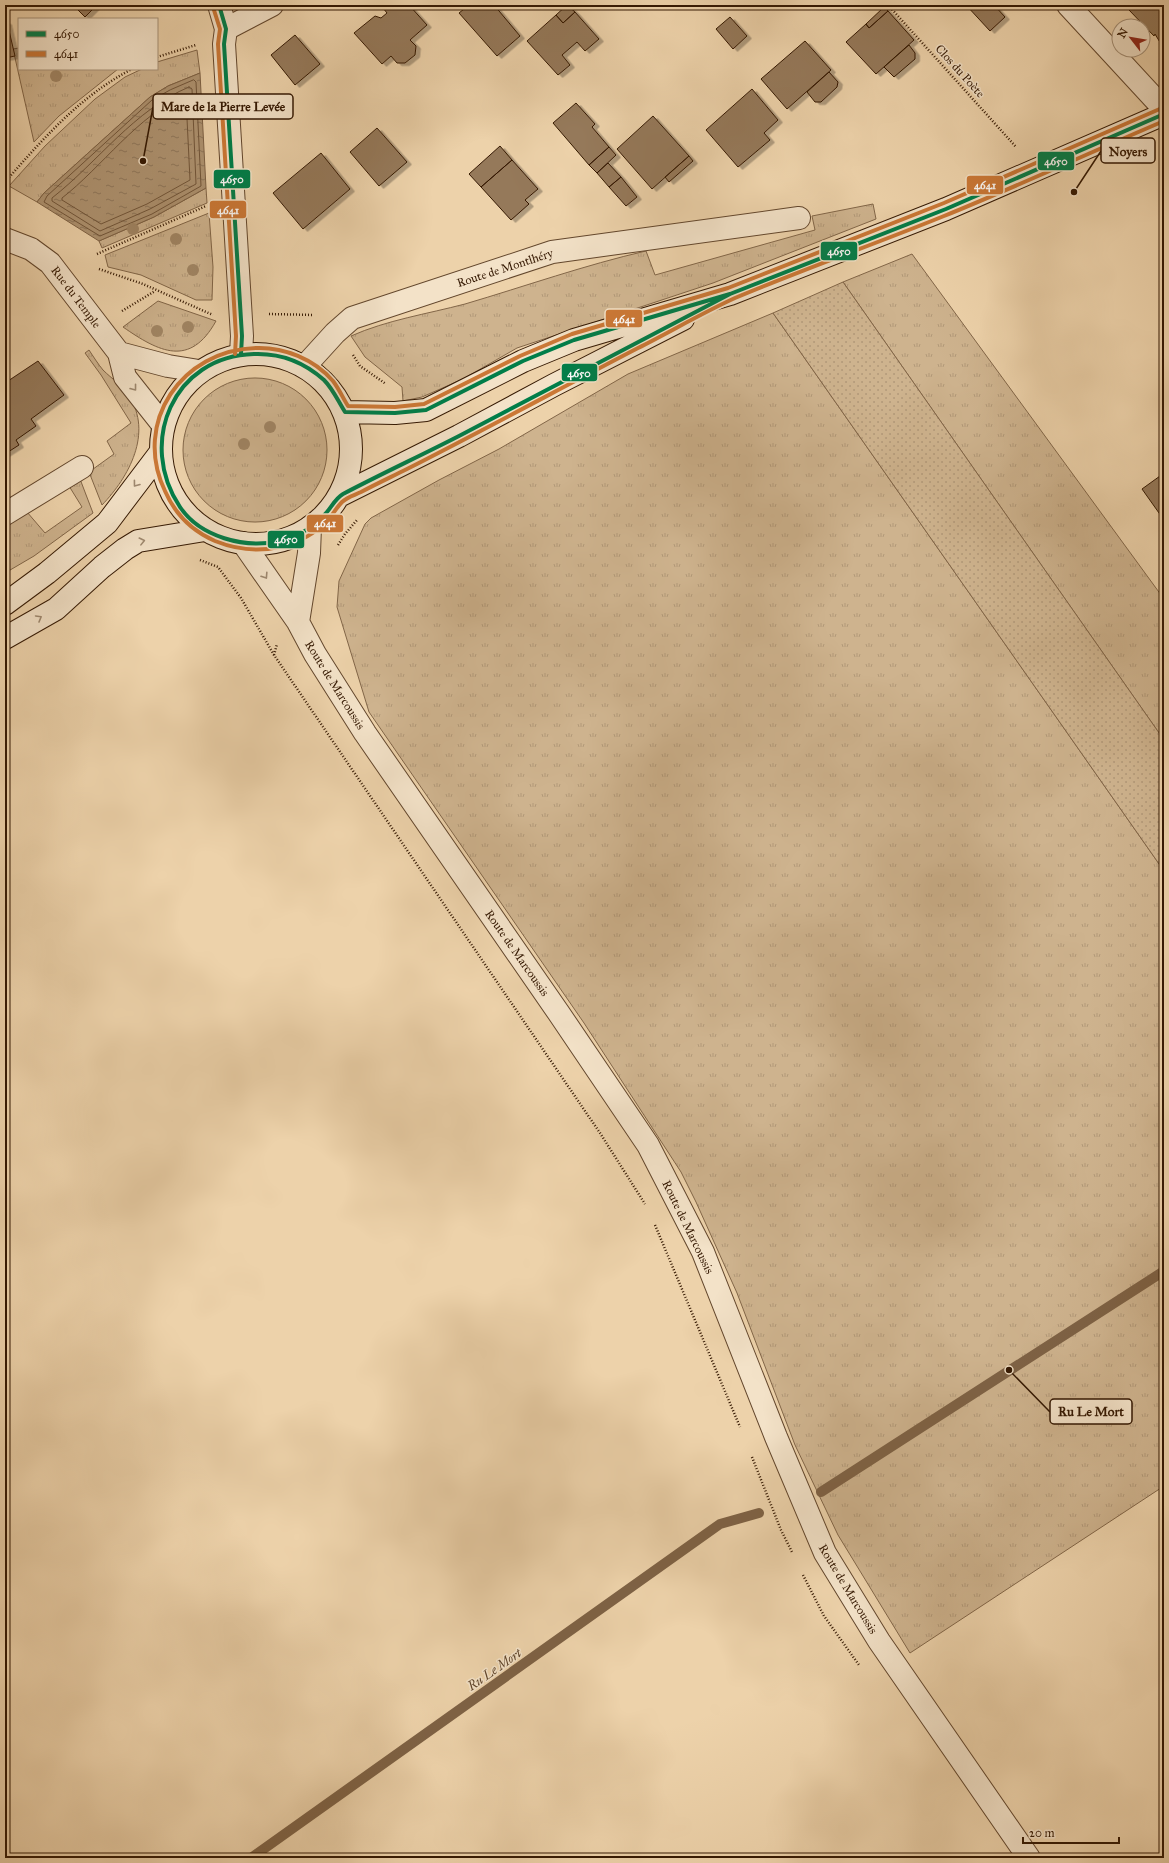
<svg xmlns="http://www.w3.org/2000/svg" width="1169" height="1863" viewBox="0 0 1169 1863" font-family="'IM FELL Great Primer',serif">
<defs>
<pattern id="grass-tufts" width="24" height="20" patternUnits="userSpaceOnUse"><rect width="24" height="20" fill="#ceb38e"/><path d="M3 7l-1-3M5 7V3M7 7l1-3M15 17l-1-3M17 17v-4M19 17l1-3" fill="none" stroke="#b29979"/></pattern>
<pattern id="park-dots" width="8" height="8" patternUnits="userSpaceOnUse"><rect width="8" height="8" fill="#ceb38e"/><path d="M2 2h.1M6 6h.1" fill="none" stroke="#b29979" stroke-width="1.8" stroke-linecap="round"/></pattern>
<pattern id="water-ripples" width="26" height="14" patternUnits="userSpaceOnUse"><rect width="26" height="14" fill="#ae9371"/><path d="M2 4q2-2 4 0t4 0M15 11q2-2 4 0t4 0" fill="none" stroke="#8e775b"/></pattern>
<filter id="shadow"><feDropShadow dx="4.5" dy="2.5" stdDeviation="0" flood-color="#0004"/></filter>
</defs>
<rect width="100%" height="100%" fill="#edd2aa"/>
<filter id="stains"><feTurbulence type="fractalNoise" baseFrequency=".005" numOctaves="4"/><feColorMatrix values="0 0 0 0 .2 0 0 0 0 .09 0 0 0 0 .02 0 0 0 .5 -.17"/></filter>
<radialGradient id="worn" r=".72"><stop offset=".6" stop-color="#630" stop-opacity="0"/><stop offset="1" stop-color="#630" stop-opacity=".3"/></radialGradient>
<!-- grass -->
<path fill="url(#grass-tufts)" stroke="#826648" d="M19 48V69H118L59 116 34 142 13 49Z
M197 50 200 73 168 86 150 97 44 193 37 202 9 186 45 146 95 99 125 77 142 69H157V62Z
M206 188 207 203 102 248 99 241 154 217Z
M873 204 876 219 713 283 517 348 463 379 422 397 403 401 402 387 365 357 351 336C387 320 427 314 465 304 526 286 585 265 646 251L655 275 815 230 812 216Z
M209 213 213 267 212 300H196L141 275 108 267 105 255Z
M912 254 1164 599V740L843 282Z
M158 301 216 321C190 368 159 352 123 327Z
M773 313 1164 871V1486L910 1653 838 1535 795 1445 737 1293 696 1202 681 1172 584 1023 369 712 337 607 339 581 365 524 371 518 439 480 499 449 628 374Z
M89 350C93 356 98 364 103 370 112 379 122 385 129 396 153 433 129 477 102 505L89 472 114 454 107 441 131 423 101 375 85 353Z
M183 450a72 72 0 1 1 144 0a72 72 0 1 1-144 0Z
M80 479 93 513 34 556 5 573V525L27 512 45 533 82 507 69 486Z"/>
<!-- park -->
<path fill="url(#park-dots)" stroke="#826648" d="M843 282 1164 740V871L773 313Z"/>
<!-- water -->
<path fill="url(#water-ripples)" stroke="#7e6245" d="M200 73 206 188 154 217 99 241 37 202 44 193 150 97 168 86Z"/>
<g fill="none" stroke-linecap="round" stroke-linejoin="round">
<!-- shore -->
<path stroke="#72563a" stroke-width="1" d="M194 80 196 82 201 186 152 214 100 236 44 202 47 196 152 100 170 90Z
M189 87 192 89 196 184 150 209 100 231 52 201V198C98 162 134 110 189 87Z
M184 96 186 98 190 180 147 204 101 224 62 200V198C101 168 139 114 184 96Z"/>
<!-- stream -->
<path stroke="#7e6245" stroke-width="10" d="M821 1492 1164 1271
M251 1858 720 1524 759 1513"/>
</g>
<!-- building -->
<path fill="#95795a" stroke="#351903" filter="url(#shadow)" d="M73 5H97L85 17Z
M387 5H409L427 25 410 40 416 46 415 55 405 63H397L391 56 382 64 354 33 375 16 381 18 387 13 383 8Z
M469 5H494L520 36 497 56 459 13Z
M567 5 575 12 563 23 556 15Z
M966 5H994L1005 17 990 31Z
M1134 5H1164V47L1161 44 1155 34 1154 36 1129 10Z
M884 7 888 11 869 28 866 24Z
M888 11 914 40 876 74 846 42 866 24 869 28Z
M575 12 599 39 585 51 577 42 562 55 570 65 558 75 527 41 556 15 563 23Z
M730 17 747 36 733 49 716 29Z
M5 22H7L15 56 5 58Z
M295 35 320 64 295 85 271 55Z
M805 41 831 70 787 109 761 79Z
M909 45 915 53V59L894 77 884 67Z
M829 72 838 82 837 87 821 102H815L807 92Z
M752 89 778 120 764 133 770 140 738 167 706 130Z
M576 103 595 124 592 127 609 147 589 165 553 123Z
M653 116 689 156 652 189 617 149Z
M377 128 407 162 379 186 350 152Z
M500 146 512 160 481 187 469 174Z
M609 147 616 155 597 173 589 165Z
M321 153 350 189 303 229 273 193Z
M689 156 693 161 669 182 665 177Z
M512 160 538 189 525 200 529 204 511 220 481 187Z
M608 163 621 177 609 187 597 173Z
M621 177 637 197 626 206 609 187Z
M38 361 64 395 31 419 36 426 16 440 19 445 5 454V383Z
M1160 476 1164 480V520L1142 489Z"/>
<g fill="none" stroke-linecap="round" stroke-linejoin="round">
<!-- minor casing -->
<g stroke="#63472d" stroke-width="24">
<path id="minor" d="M1068 5 1164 109
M226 29 272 5
M5 239 31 249 50 263 119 353 125 377 163 425
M119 353 168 366 199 371
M305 366 335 333 352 318 552 252 799 218
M5 514 82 467"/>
</g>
<!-- tertiary casing -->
<g stroke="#63472d" stroke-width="24">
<path id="tertiary" d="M219 5 226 29 224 44 242 336 241 354
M243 543 298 622 315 654 365 733 558 1012 648 1145 703 1252 776 1437 825 1553 879 1641 1029 1858
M298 622 309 553 310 527"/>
</g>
<!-- secondary casing -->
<g stroke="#351903" stroke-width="24">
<path id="secondary" d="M161 449a95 95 0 1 1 190 0a95 95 0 1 1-190 0Z
M345 412 395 413 426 410 523 361 574 340 730 294 946 209 1164 114
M339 496 459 436 554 385 683 319
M5 604 47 573 107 523 160 453
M5 638 56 609 102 567 125 549 138 541 205 530"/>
</g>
<!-- path -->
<path stroke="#351903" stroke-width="2.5" stroke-dasharray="1 2" stroke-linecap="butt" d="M888 5 1016 147
M157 57 196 45
M5 182C43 139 80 96 132 69
M97 254 206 206
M99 269 143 284 213 315
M122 311 155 291
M269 314 314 315
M353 355 360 366 386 384
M338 545 345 534 357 520
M200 560 218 567 241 598 274 655 600 1133 645 1204
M274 655 277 644
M655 1225 740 1427
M752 1457 781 1530 792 1552
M803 1575 824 1616 859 1665"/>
<!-- minor -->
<use href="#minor" stroke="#f3e2c8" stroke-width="22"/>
<!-- tertiary -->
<use href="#tertiary" stroke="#f3e2c8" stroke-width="22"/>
<!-- secondary -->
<use href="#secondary" stroke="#f3e2c8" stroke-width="22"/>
<!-- bus-1 casing -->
<g stroke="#f3e2c8" stroke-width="7">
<path id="bus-1" d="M219 5 226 29 224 44 242 336 241 354
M730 294C639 341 549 389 459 436 420 456 381 474 343 494 336 498 332 506 327 512 315 526 298 537 279 541 245 549 200 537 180 507 137 443 173 356 254 354 281 353 304 362 324 380 333 389 338 401 345 412L395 413 426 410 523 361 574 340Z
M730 294 946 209 1164 114"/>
</g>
<!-- bus-2 casing -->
<g stroke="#f3e2c8" stroke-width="7">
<path id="bus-2" d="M213 7 220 29 218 44 236 336 235 354
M1162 108 944 203 728 288 572 334 520 356 424 404 395 407 348 406C343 398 339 389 333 381 314 359 284 347 256 348 182 350 132 422 165 491 175 514 192 531 215 541 235 549 258 552 279 547 298 543 316 533 329 519 333 514 337 507 342 502 347 497 355 495 361 492 376 484 391 477 407 469 484 430 561 388 638 348 670 332 702 313 735 298 804 269 875 244 944 216 1018 186 1091 152 1164 121"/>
</g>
<!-- bus-1 -->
<use href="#bus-1" stroke="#007e49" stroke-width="4"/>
<!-- bus-2 -->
<use href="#bus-2" stroke="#cb7836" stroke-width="4"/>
</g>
<!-- trees -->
<g fill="#a18665">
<circle cx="56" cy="76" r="6"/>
<circle cx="133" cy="229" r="6"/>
<circle cx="176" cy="239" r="6"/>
<circle cx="193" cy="270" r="6"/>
<circle cx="188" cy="327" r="6"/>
<circle cx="157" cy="331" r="6"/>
<circle cx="270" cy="427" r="6"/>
<circle cx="244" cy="444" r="6"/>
</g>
<!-- one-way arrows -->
<defs><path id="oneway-chevron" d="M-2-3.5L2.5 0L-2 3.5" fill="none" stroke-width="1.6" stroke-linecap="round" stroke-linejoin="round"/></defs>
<g stroke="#9e886f">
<use href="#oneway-chevron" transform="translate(134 388) rotate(52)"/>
<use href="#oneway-chevron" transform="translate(136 484) rotate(127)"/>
<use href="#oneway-chevron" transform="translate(142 541) rotate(-14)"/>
<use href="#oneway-chevron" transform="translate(265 576) rotate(57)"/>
<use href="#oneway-chevron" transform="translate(39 618) rotate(-30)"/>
</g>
<g text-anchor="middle" stroke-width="3" stroke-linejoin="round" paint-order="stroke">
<!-- street labels -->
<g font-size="12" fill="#351903" stroke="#f3e2c8">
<text transform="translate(960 71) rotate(48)" y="4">Clos du Poète</text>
<text transform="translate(505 268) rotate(-18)" y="4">Route de Montlhéry</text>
<text transform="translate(76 297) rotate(53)" y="4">Rue du Temple</text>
<text transform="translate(335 685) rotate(58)" y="4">Route de Marcoussis</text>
<text transform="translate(517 953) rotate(55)" y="4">Route de Marcoussis</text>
<text transform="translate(688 1227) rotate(64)" y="4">Route de Marcoussis</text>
<text transform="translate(848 1589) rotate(59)" y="4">Route de Marcoussis</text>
</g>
<!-- water labels -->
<g font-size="13" font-style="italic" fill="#5f442a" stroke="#f3e2c8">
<text transform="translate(494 1669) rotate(-35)" y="5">Ru Le Mort</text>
</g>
</g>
<!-- callouts -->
<path fill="none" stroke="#351903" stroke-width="1.5" d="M143 161L153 107M1074 192L1101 151M1009 1370L1050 1412"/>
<g fill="#351903" stroke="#f3e2c8" stroke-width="1.5">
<circle cx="143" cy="161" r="4"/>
<circle cx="1074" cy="192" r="4"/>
<circle cx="1009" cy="1370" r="4"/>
</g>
<g fill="#f3e2c8" stroke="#351903" stroke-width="1.5">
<rect x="153" y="94" width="140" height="25" rx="4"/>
<rect x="1101" y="138" width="54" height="25" rx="4"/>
<rect x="1050" y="1399" width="82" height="25" rx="4"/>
</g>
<g font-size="13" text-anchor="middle" font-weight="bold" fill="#351903">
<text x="223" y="111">Mare de la Pierre Levée</text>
<text x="1128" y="156">Noyers</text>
<text x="1091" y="1416">Ru Le Mort</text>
</g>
<g stroke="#f3e2c8" stroke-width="1.5">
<rect x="1037" y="151" width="38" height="20" rx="4" fill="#007e49"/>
<rect x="213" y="169" width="38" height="20" rx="4" fill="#007e49"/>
<rect x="966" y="175" width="38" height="20" rx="4" fill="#cb7836"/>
<rect x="209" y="200" width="38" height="19" rx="4" fill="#cb7836"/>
<rect x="820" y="241" width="38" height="20" rx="4" fill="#007e49"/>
<rect x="605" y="309" width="38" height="19" rx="4" fill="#cb7836"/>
<rect x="561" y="363" width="37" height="19" rx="4" fill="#007e49"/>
<rect x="306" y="514" width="38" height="19" rx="4" fill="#cb7836"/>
<rect x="267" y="530" width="38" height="19" rx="4" fill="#007e49"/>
</g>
<g font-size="11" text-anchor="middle" font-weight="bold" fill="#fff">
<text x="1056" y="165">4650</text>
<text x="232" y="183">4650</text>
<text x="985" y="189">4641</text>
<text x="228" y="214">4641</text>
<text x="839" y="255">4650</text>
<text x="624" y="323">4641</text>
<text x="579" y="377">4650</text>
<text x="325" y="527">4641</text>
<text x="286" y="543">4650</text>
</g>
<!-- margin -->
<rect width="1169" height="1863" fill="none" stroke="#edd2aa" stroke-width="20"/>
<rect x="6" y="6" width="1157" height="1851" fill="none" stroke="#351903" stroke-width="2"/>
<rect x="10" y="10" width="1149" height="1843" fill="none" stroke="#351903"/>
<!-- legend -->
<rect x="18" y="18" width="140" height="52" fill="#f3e2c8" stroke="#a79279"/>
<rect x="26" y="31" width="20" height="6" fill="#007e49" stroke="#a79279"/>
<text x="54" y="38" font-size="12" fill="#351903">4650</text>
<rect x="26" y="51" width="20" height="6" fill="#cb7836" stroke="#a79279"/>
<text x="54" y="58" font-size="12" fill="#351903">4641</text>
<!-- north arrow -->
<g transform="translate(1131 38) rotate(301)"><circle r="19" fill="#f3e2c8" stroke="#a79279"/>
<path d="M0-3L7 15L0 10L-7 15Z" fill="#8f2418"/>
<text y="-6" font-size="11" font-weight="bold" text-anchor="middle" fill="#351903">N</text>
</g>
<!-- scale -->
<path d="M1023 1837v6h96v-6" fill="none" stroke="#351903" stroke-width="2"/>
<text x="1029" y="1837" font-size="12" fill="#351903" stroke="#f3e2c8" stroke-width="3" paint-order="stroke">20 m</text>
<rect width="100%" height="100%" filter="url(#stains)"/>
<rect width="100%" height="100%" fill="url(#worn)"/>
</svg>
